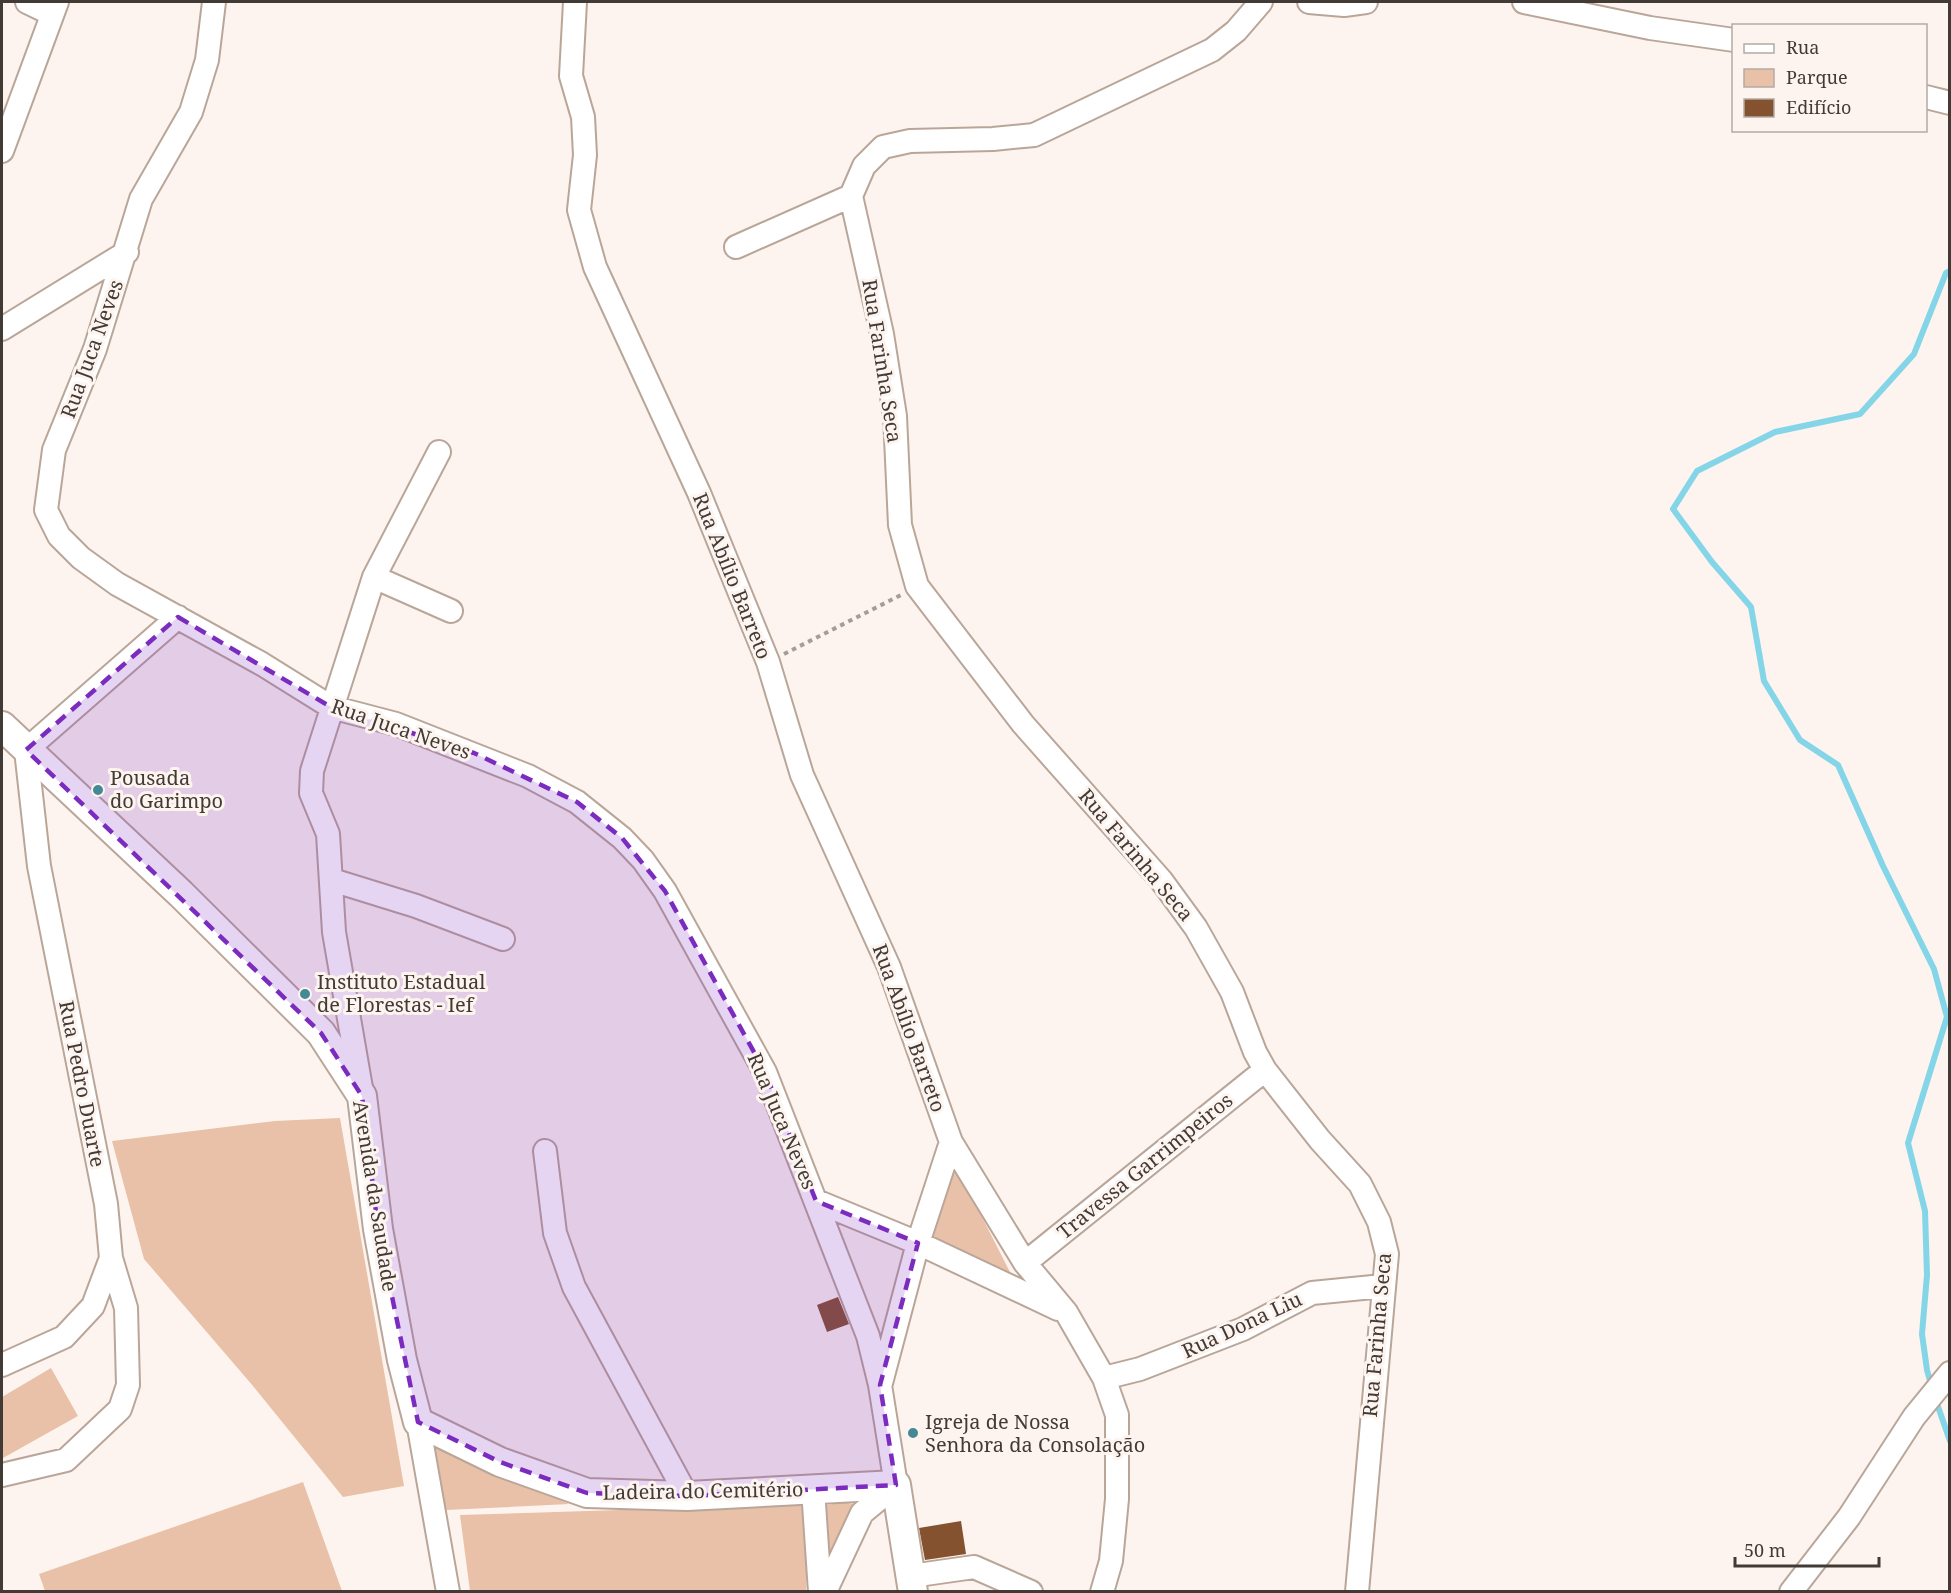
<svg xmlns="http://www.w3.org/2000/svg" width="1951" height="1593" viewBox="0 0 1951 1593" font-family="'Noto Serif',serif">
<rect width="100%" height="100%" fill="#fdf4ef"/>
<!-- green -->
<path fill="#e8c1a8" d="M340 1118 404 1486 343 1497 253 1386 144 1259 112 1141 275 1121Z
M953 1160 1011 1274 929 1237Z
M51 1368 78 1416 3 1458 2 1397Z
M432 1443 569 1504 446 1510Z
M303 1482 342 1591H45L39 1574Z
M843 1502 853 1504 825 1576 823 1506Z
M808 1504 806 1591H470L460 1515Z"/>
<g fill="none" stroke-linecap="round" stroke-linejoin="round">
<!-- stream -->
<path stroke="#83d5e7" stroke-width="6" d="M1932 1388 1927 1370 1922 1334 1927 1275 1925 1211 1908 1143 1947 1017 1934 969 1883 866 1838 765 1800 740 1764 681 1751 607 1712 562 1673 509 1697 471 1775 432 1860 414 1914 354 1946 273 1950 271
M1935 1398 1950 1441"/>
</g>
<!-- building -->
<path fill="#84522e" d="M838 1297 849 1324 827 1332 817 1305Z
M961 1521 966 1554 925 1560 919 1528Z"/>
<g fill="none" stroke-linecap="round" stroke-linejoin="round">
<!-- minor casing -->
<g stroke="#baa699" stroke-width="26">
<path id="minor" d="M27 2 52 14
M214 2 207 60 191 112 141 199 95 349 54 450 46 510 59 536 81 558 117 584 262 664 331 707 396 724 528 776 577 802 622 838 643 860 665 891 765 1072 868 1336 880 1385 896 1485 862 1513 825 1592
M575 2 571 76 583 117 585 155 579 210 595 267 699 493 768 662 802 775 889 967 951 1142 1025 1263 1066 1312 1104 1378 1117 1415V1499L1111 1561 1102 1592
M1309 2 1344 5 1366 2
M1524 2 1650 28 1734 40
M1926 97 1950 103
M2 151 57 2
M851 196 882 334 895 416 900 525 917 586 1023 724 1161 880 1196 928 1232 992 1255 1052 1265 1070 1320 1140 1360 1184 1379 1222 1387 1254 1357 1592
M851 196 864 166 883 147 910 141 993 139 1034 135 1212 50 1236 31 1261 2
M736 247 851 196
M2 329 127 252
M374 577 451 611
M332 880 416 906 503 939
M361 1088 334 932 328 834 311 793 312 771 374 577 439 452
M545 1151 555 1233 574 1287 687 1496
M816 1201 918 1243 1058 1309
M1025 1263 1265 1070
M2 1365 64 1337 93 1306 111 1258 106 1204 39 866 26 750 178 617
M1104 1378 1140 1369 1243 1329 1312 1293 1383 1286
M881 1383 918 1243 951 1142
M418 1422 448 1592
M2 1475 66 1460 120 1409 128 1385 126 1308 111 1258
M813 1489 820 1592
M911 1576 974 1567 1031 1592
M1791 1592 1849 1517 1914 1417 1950 1373"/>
</g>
<!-- tertiary casing -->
<g stroke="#baa699" stroke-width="32">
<path id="tertiary" d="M2 726 181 894 321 1033 362 1096 378 1229 402 1360 418 1422 500 1462 587 1493 687 1496 896 1485 913 1592"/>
</g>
<!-- path -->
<path stroke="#a59d97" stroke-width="4" stroke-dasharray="4.5 4.5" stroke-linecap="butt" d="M784 654 901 595"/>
<!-- minor -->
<use href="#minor" stroke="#fff" stroke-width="22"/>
<!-- tertiary -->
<use href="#tertiary" stroke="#fff" stroke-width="28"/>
</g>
<!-- marked area -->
<path fill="#7b2cbf" fill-opacity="0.2" stroke="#7b2cbf" stroke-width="4.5" stroke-dasharray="12 8" stroke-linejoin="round" d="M178 617 331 707 474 753 577 802 622 838 665 891 765 1072 816 1201 918 1243 880 1385 896 1485 687 1496 587 1493 500 1462 418 1422 378 1229 362 1096 321 1033 26 750Z"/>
<!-- markers -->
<g fill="#458997" stroke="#fdf4ef" stroke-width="2">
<circle cx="98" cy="790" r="6"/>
<circle cx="305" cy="994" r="6"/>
<circle cx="913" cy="1433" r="6"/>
</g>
<g text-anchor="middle" stroke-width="6" stroke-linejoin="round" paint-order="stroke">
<!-- street labels -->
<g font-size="20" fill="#423a34" stroke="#fdf4ef">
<text transform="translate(92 349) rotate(-70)" y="7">Rua Juca Neves</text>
<text transform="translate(882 361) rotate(81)" y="7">Rua Farinha Seca</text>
<text transform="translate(732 576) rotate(68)" y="7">Rua Abílio Barreto</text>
<text transform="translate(401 729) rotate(19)" y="7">Rua Juca Neves</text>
<text transform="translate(1136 855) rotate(50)" y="7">Rua Farinha Seca</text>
<text transform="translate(909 1028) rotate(70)" y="7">Rua Abílio Barreto</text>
<text transform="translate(82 1084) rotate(79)" y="7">Rua Pedro Duarte</text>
<text transform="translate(782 1121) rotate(67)" y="7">Rua Juca Neves</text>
<text transform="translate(1145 1166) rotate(-39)" y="7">Travessa Garrimpeiros</text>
<text transform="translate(375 1196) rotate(81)" y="7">Avenida da Saudade</text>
<text transform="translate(1242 1325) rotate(-25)" y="7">Rua Dona Liu</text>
<text transform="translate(1377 1335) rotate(-85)" y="7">Rua Farinha Seca</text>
<text transform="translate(703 1491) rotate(-1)" y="7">Ladeira do Cemitério</text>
</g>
<!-- poi labels -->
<g font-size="20" fill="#423a34" stroke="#fdf4ef" text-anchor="start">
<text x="110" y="785">Pousada<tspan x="110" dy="23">do Garimpo</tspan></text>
<text x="317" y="989">Instituto Estadual<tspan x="317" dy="23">de Florestas - Ief</tspan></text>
<text x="925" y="1429">Igreja de Nossa<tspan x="925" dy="23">Senhora da Consolação</tspan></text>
</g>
</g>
<!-- border -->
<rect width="1951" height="1593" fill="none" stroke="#423a34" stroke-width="6"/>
<!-- legend -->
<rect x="1732" y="24" width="195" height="108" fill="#fdf4ef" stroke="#b2aaa4" stroke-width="1.5"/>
<rect x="1744" y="44" width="30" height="9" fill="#ffffff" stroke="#b2aaa4" stroke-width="1.5"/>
<text x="1786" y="54" font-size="18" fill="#423a34">Rua</text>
<rect x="1744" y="69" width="30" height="18" fill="#e8c1a8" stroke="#b2aaa4" stroke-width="1.5"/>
<text x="1786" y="84" font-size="18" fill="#423a34">Parque</text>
<rect x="1744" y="99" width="30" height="18" fill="#84522e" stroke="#b2aaa4" stroke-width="1.5"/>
<text x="1786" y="114" font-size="18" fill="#423a34">Edifício</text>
<!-- scale -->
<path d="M1735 1557v9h144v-9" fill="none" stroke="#423a34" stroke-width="3"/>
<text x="1744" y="1557" font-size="18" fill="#423a34" stroke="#fdf4ef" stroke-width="4.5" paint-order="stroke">50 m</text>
</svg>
